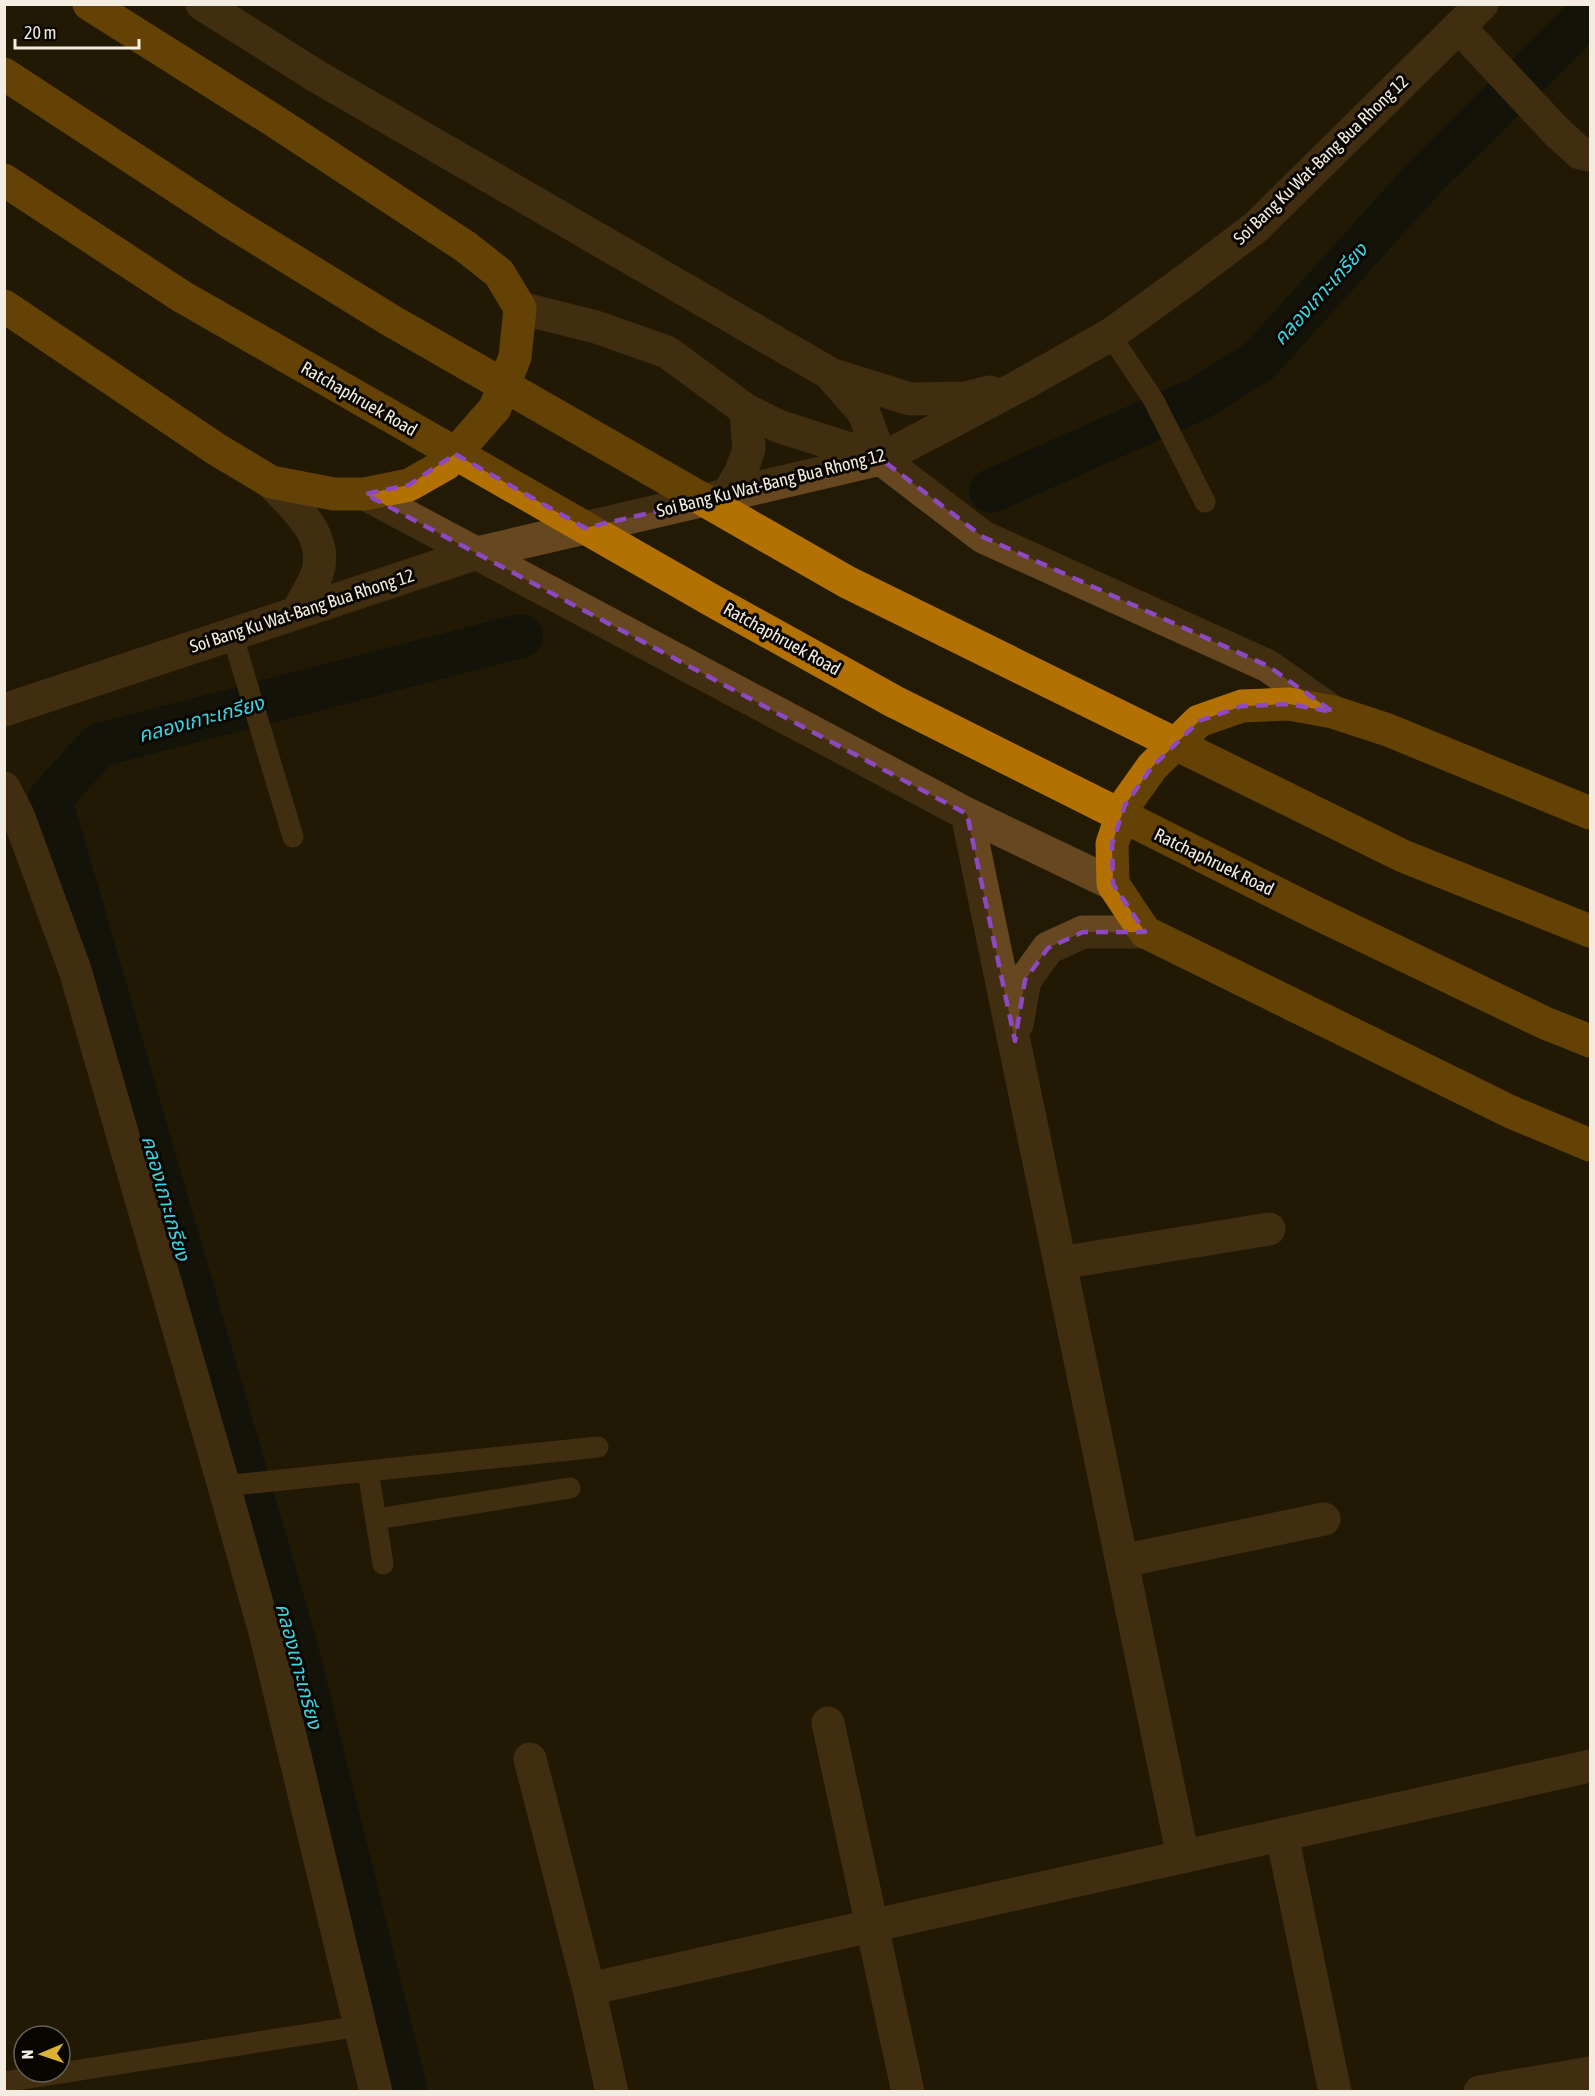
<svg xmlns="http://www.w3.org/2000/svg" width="1595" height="2096" viewBox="0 0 1595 2096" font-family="'Asap Condensed','Noto Sans Thai',sans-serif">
<rect width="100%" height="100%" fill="#221a05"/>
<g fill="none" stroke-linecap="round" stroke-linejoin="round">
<!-- canal -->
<path stroke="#030d0f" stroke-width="44" d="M991 491 1198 399 1259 361 1426 176 1590 13
M406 2092 295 1644 50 799 99 745 521 636"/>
<!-- service -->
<path stroke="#674720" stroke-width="21" d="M1110 335 1153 399 1205 502
M232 634 293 837
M368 1471 383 1564
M224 1486 598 1447
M376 1519 570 1488
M4 2082 360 2026"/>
<!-- minor -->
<path stroke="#674720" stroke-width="33" d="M202 4 316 76 829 373 864 413 881 459
M1459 27 1556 131 1580 153 1590 155
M520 308 596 327 667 352 746 410 778 426 881 459 983 537 1268 666 1333 712
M830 374 910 399 966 398 990 392
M271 482C294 507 330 536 317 574 312 587 304 600 297 612
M365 494 967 814 1113 884
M727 495 741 472 749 449 746 410
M4 710 477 553 881 459 1023 384 1110 335 1190 277 1256 227 1482 4
M4 788 18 815 75 970 224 1486 265 1632 376 2092
M967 814 1183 1857
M1017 1024 1025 980 1048 948 1083 932H1145
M1060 1263 1269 1229
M1122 1561 1324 1519
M828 1723 908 2092
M530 1759 589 1989 612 2092
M1282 1835 1335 2092
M589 1989 1590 1766
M1480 2092 1590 2073"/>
<!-- primary -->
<path stroke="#b37103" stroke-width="33" d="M4 306 216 449 271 482 334 494H365L409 485 446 464 495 408 515 357 520 308 499 273 466 247 276 122 89 4
M1590 813 1388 730 1333 712 1289 704 1242 706 1199 721 1152 767 1125 805 1112 844 1113 884 1145 932 1511 1112 1590 1145"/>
<!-- primary-bridge -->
<path stroke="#b37103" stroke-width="33" d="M4 74 229 221 390 320 847 582 1403 856 1590 931
M4 180 181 296 713 601 893 701 1314 912 1545 1023 1590 1041"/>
</g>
<!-- marked area -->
<path d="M0 0H1595V2096H0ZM455 454 585 528 881 459 983 537 1268 666 1333 712 1289 704 1242 706 1199 721 1152 767 1125 805 1112 844 1113 884 1145 932H1083L1048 948 1025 980 1015 1041 967 814 365 494 409 485Z" fill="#221a05" fill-opacity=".55" fill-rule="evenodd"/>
<path fill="none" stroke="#8d49c4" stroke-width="4.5" stroke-dasharray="12 8" stroke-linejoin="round" d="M455 454 585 528 881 459 983 537 1268 666 1333 712 1289 704 1242 706 1199 721 1152 767 1125 805 1112 844 1113 884 1145 932H1083L1048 948 1025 980 1015 1041 967 814 365 494 409 485Z"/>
<g text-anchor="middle" stroke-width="6" stroke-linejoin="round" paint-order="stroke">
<!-- street labels -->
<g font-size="18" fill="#f2ede0" stroke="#090601">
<text transform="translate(1321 160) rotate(-44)" y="6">Soi Bang Ku Wat-Bang Bua Rhong 12</text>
<text transform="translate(359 399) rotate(30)" y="6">Ratchaphruek Road</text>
<text transform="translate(771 483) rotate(-14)" y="6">Soi Bang Ku Wat-Bang Bua Rhong 12</text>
<text transform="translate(302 611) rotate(-18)" y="6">Soi Bang Ku Wat-Bang Bua Rhong 12</text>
<text transform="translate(782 639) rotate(29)" y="6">Ratchaphruek Road</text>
<text transform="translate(1214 862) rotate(26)" y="6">Ratchaphruek Road</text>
</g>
<!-- water labels -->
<g font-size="20" font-style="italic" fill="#3dd4e4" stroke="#090601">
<text transform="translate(1320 294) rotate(-48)" y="7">คลองเกาะเกรียง</text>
<text transform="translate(201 719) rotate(-15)" y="7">คลองเกาะเกรียง</text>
<text transform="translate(166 1198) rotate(74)" y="7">คลองเกาะเกรียง</text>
<text transform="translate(299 1666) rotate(75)" y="7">คลองเกาะเกรียง</text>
</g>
</g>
<!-- border -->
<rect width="1595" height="2096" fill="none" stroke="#f2ede0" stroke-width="12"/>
<!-- north arrow -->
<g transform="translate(42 2054) rotate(268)"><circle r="28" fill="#090601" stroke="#66625a" stroke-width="1.5"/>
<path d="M0-4.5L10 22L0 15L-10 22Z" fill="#dbb233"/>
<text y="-9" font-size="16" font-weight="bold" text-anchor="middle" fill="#f2ede0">N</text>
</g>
<!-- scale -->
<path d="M15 39v9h124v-9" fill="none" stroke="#f2ede0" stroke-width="3"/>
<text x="24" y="39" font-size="18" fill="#f2ede0" stroke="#090601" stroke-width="4.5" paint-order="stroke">20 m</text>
</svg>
